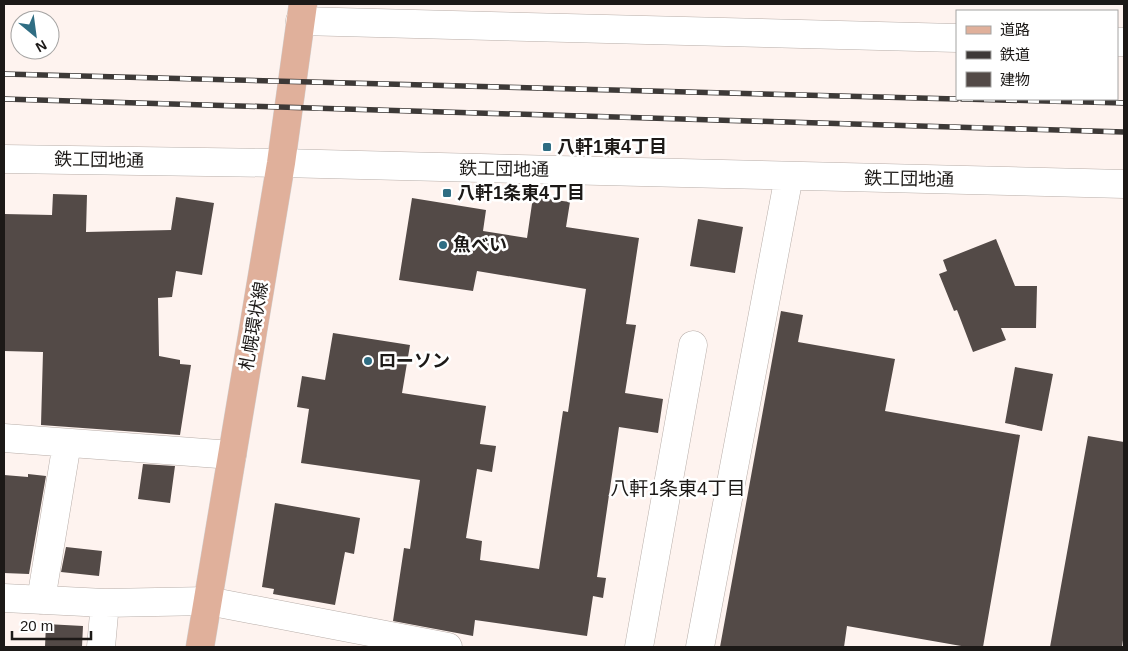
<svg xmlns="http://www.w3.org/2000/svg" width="1128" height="651" viewBox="0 0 1128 651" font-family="Helvetica,'Noto Sans JP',sans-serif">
<rect width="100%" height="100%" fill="#fef3ef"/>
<!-- building -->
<path fill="#534a47" d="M53 194 87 195 86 232 171 230 176 197 214 203 202 275 176 271 172 297 158 298 159 356 180 360V364L191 365 180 435 41 425 43 352 4 351V214L52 215Z
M533 197 570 202 566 227 639 238 626 324 636 325 625 393 663 399 658 433 619 427 597 577 606 578 603 598 593 596 587 636 475 620 473 636 393 621 404 548 410 549 420 480 301 463 309 409 297 407 302 376 325 380 333 333 410 345 402 393 486 406 480 444 496 446 492 472 477 469 466 538 482 541 480 560 539 569 563 411 568 412 586 289 477 271 473 291 399 280 412 198 486 210 483 231 527 238Z
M698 219 743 227 735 273 690 266Z
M996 239 1015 286H1037L1036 328H1001L1006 340 973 352 957 310 954 311 939 274 947 271 943 260Z
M781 311 803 315 798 342 895 359 885 411 1020 435 983 647H967L847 626 844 647H720Z
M1015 367 1053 374 1042 431 1005 423Z
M1088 436 1124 442V633L1122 647H1050Z
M143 464 175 466 170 503 138 499Z
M28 474 46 476 29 574 4 573V475L28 477Z
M275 503 360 518 354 554 345 552 335 605 273 594 274 589 262 587Z
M66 547 102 551 99 576 61 572Z
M46 624 83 626 82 647H45Z"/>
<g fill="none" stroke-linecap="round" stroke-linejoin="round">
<!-- minor casing -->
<g stroke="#b8aea9" stroke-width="29">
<path id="minor" d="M300 21 957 38
M1117 42H1124
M4 159 281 163 1124 184
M4 438 232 455
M4 598 105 603 208 601 448 647
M41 600 67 443
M101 647 105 603
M639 647 693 345
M700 647 789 176"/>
</g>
<!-- major casing -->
<g stroke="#d2d1d1" stroke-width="29">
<path id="major" d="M200 647 281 163 303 4"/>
</g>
<!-- minor -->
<use href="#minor" stroke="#fff" stroke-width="28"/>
<!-- major -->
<use href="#major" stroke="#e0b09b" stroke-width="28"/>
<!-- rail casing -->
<g stroke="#3d3937" stroke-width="5.5">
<path id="rail" d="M4 74 957 99
M4 99 1124 132
M962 99 1124 103"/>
</g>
<!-- rail -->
<use href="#rail" stroke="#fff" stroke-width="4" stroke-dasharray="11" stroke-linecap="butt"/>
</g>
<!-- markers -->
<g fill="#2f6d83" stroke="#fff" stroke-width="2">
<rect x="542" y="142" width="10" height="10" rx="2.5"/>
<rect x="442" y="188" width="10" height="10" rx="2.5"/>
<circle cx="443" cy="245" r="5"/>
<circle cx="368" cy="361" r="5"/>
</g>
<g text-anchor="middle" stroke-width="5" stroke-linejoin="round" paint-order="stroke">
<!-- poi labels -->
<g font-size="18" font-weight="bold" fill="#1c1917" stroke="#fff" text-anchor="start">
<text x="557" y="153">八軒1東4丁目</text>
<text x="457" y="199">八軒1条東4丁目</text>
<text x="453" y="251">魚べい</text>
<text x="378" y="367">ローソン</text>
</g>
<!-- street labels -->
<g font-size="18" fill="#1c1917" stroke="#fff">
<text transform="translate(99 160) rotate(1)" y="6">鉄工団地通</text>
<text transform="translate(504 169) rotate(1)" y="6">鉄工団地通</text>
<text transform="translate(909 179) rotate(1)" y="6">鉄工団地通</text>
<text transform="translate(254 326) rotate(-80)" y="6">札幌環状線</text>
</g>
<!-- neighbourhood labels -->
<g font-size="19" fill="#1c1917" stroke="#fff">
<text x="678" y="495">八軒1条東4丁目</text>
</g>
</g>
<!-- border -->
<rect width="1128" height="651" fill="none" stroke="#1c1917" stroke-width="10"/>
<!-- legend -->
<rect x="956" y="10" width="162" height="90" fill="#ffffff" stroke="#a4a3a2"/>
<rect x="966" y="26" width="25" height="8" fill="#e0b09b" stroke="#a4a3a2"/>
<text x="1000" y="35" font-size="15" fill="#1c1917">道路</text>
<rect x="966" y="51" width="25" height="8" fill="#3d3937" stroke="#a4a3a2"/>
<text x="1000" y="60" font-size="15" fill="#1c1917">鉄道</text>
<rect x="966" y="72" width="25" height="15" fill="#534a47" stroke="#a4a3a2"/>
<text x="1000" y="85" font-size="15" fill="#1c1917">建物</text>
<!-- north arrow -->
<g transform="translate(35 35) rotate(151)"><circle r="24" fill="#ffffff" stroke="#a4a3a2"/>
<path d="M0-4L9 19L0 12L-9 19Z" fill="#2f6d83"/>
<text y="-8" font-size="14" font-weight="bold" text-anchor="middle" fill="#1c1917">N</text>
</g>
<!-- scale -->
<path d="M12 631v8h79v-8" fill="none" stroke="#1c1917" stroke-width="2.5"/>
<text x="20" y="631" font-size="15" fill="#1c1917" stroke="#ffffff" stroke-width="4" paint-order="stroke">20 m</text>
</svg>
